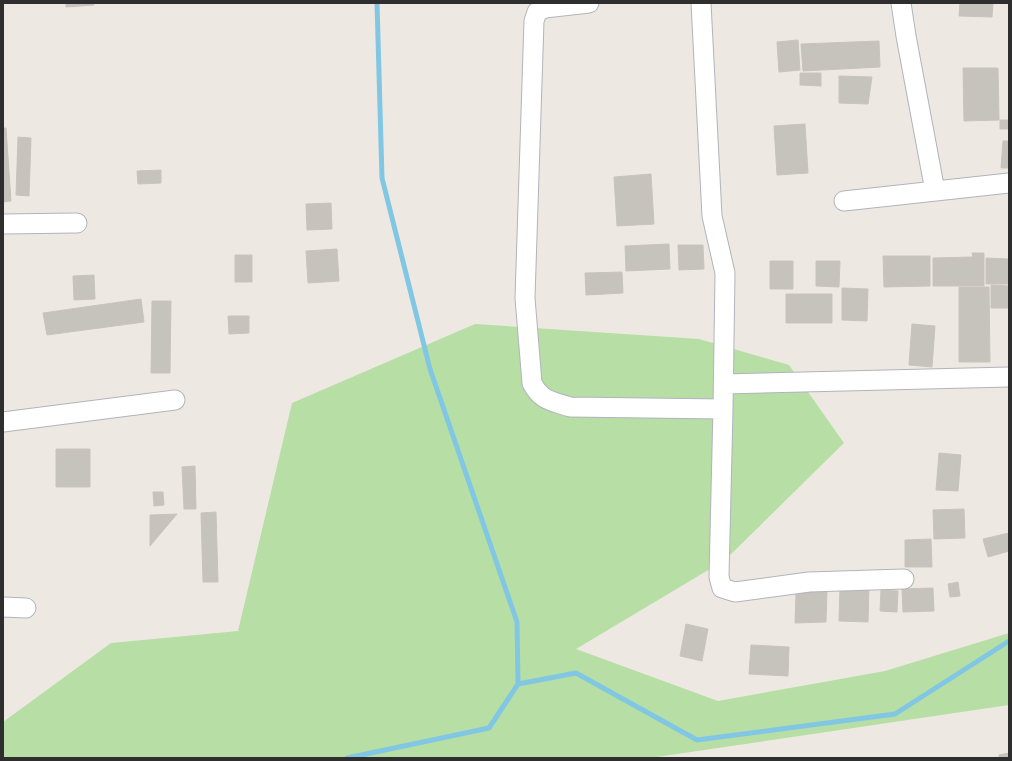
<svg xmlns="http://www.w3.org/2000/svg" width="1012" height="761" viewBox="0 0 1012 761" font-family="'Open Sans',sans-serif">
<rect width="100%" height="100%" fill="#ede9e2"/>
<!-- green -->
<path fill="#b7dea5" d="M475 324 699 339 789 365 844 443 725 560 576 649 718 701 885 671 1009 633V705L650 758H3V722L111 643 238 631 292 403Z"/>
<g fill="none" stroke-linecap="round" stroke-linejoin="round">
<!-- stream -->
<path stroke="#81c7e4" stroke-width="5" d="M377 3 382 178 430 369 517 622 518 684
M347 758 489 728 518 684 576 673 697 740 895 714 1009 641"/>
</g>
<!-- building -->
<path fill="#c6c3bd" stroke="#c9c4bb" d="M66 3H93L94 5 66 7Z
M960 3H993L992 17 959 16Z
M798 40 800 70 779 72 777 42Z
M879 41 880 67 803 71 801 44Z
M963 68H998L999 120 964 121Z
M800 73H821V86L800 85Z
M839 76 872 77 868 104 839 103Z
M1000 120H1009V129H1000Z
M805 124 808 173 777 175 774 126Z
M3 128H6L11 201 3 202Z
M18 137 31 138 29 196 16 195Z
M1003 141H1009V168H1001Z
M161 170V183L138 184 137 171Z
M651 174 654 224 617 226 614 177Z
M331 203 332 229 307 230 306 204Z
M669 244 670 269 626 271 625 246Z
M678 245H703L704 269 679 270Z
M337 249 339 281 308 283 306 251Z
M972 253H984V286H933V258L973 257Z
M235 255H252V282H235Z
M883 256H930V286L884 287Z
M986 258 1009 259V284H986Z
M770 261H793V289H770Z
M816 261H840L839 287 816 286Z
M622 272 623 293 586 295 585 273Z
M94 275 95 299 74 300 73 276Z
M991 285 1009 286V308H991Z
M959 287H989L990 362H959Z
M842 288 868 289 867 321 842 320Z
M786 294H832V323H786Z
M141 299 144 322 47 335 43 313Z
M152 301H171L170 373H151Z
M228 316H249V333L229 334Z
M912 324 935 326 932 367 909 365Z
M56 449H90V487H56Z
M939 453 961 455 958 491 936 490Z
M195 466 196 509H184L182 467Z
M153 492H163L164 505 154 506Z
M964 509 965 538 934 539 933 510Z
M216 512 218 582H203L201 513Z
M177 514 150 546V515Z
M1009 533V551L988 557 983 539Z
M931 539 932 567H905V540Z
M958 582 960 596 950 597 948 584Z
M840 586 869 587 868 622 839 621Z
M933 588 934 611 903 612 902 589Z
M881 590 898 591 897 612 880 611Z
M796 591 827 592 826 622 795 623Z
M686 624 708 629 702 661 680 656Z
M751 645 789 647 788 676 749 674Z
M1009 753V758H999V755Z"/>
<g fill="none" stroke-linecap="round" stroke-linejoin="round">
<!-- minor casing -->
<g stroke="#b2b3bc" stroke-width="21">
<path id="minor" d="M589 3 545 8 537 12 534 21 525 298 532 383C541 401 552 401 570 407L723 409
M701 3 712 216 725 273 723 409 719 577 722 588 735 592 809 582 904 579
M901 3 906 36 935 191
M844 201 1009 183
M3 224 77 223
M724 384 1009 377
M3 422 175 400
M3 607 26 608"/>
</g>
<!-- minor -->
<use href="#minor" stroke="#fff" stroke-width="19"/>
</g>
<!-- border -->
<rect width="1012" height="761" fill="none" stroke="#2e2e2e" stroke-width="8"/>
</svg>
